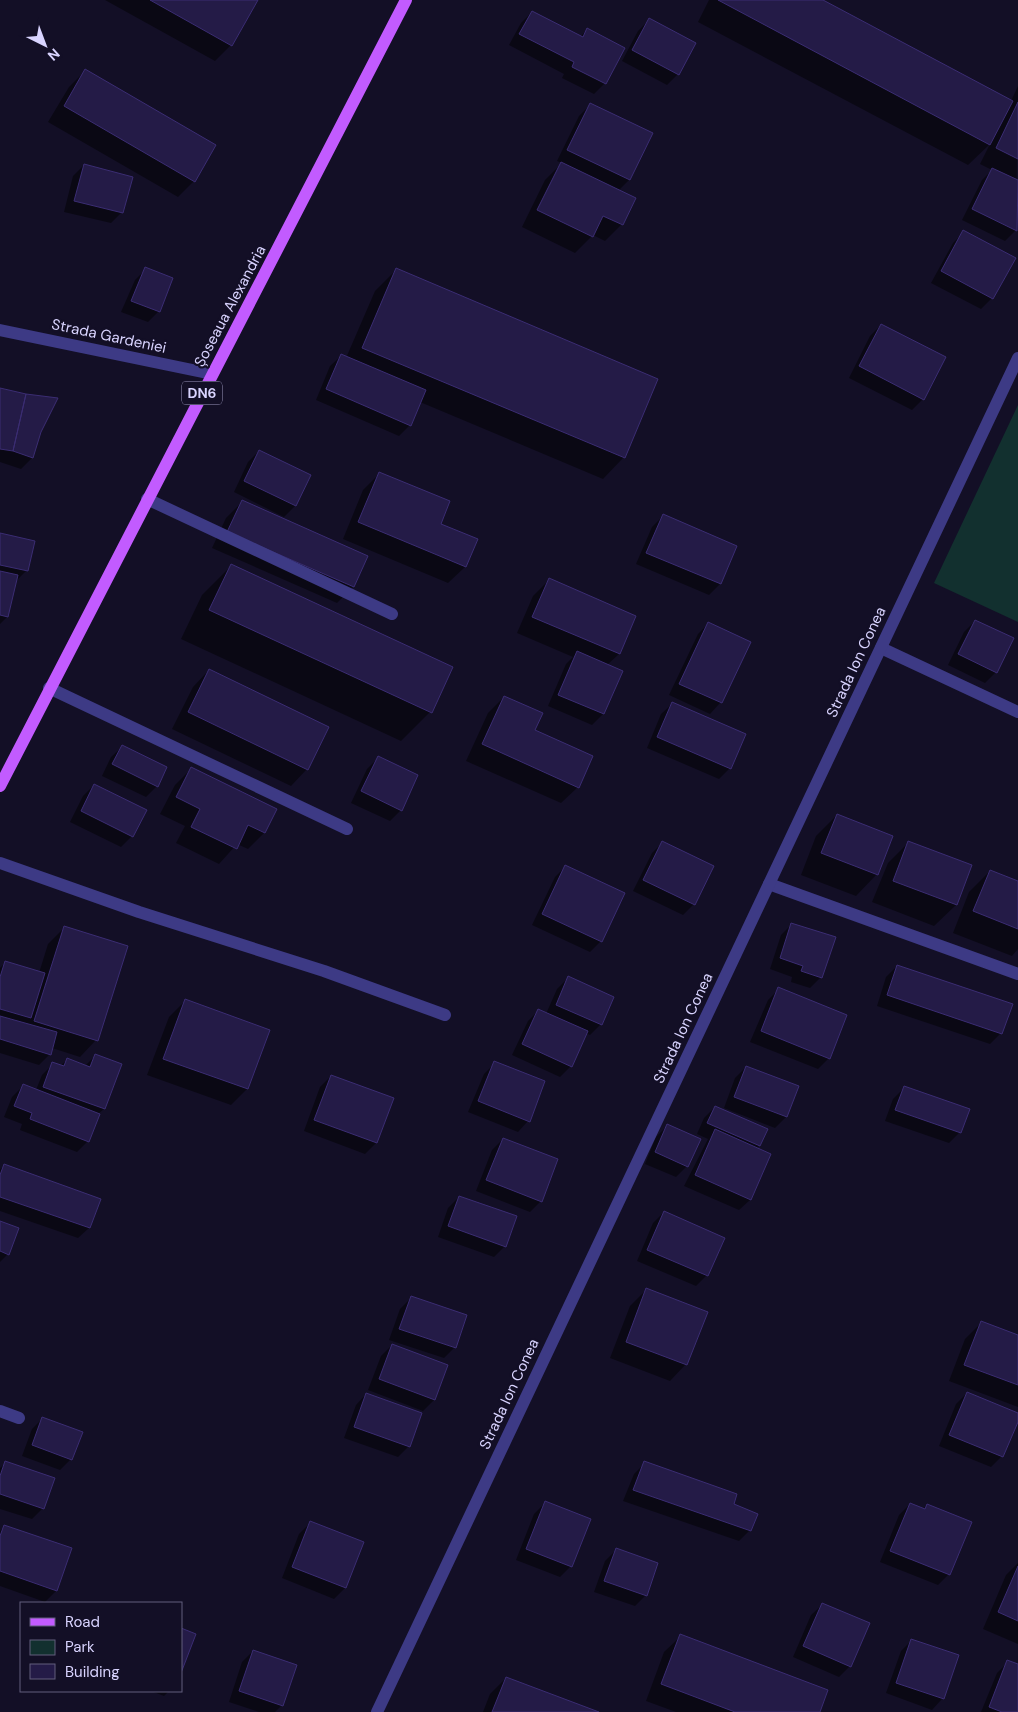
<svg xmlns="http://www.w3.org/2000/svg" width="1018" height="1712" viewBox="0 0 1018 1712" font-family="'DM Sans',sans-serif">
<rect width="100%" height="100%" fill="#130f26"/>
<!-- green -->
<path fill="#12302f" d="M1018 405V622L934 583Z"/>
<!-- shadow -->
<path fill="#0007" d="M105 0H257L231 45 215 61Z
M709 0H820L1011 101 1018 86 1016 230 1005 241 962 220 982 180 992 170 980 164 990 144 968 165 698 22Z
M532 12 580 37 587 30 605 83 594 94 562 78 564 74 509 45 521 23Z
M649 20 678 74 667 85 622 61 638 31Z
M85 71 194 181 178 197 48 122 69 87Z
M590 105 651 134 629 180 618 191 622 224 605 241 593 235 575 253 522 227 545 180 562 163 557 161 579 116Z
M84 165 122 212 111 223 64 212 73 176Z
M964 232 992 298 981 309 931 283 953 243Z
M146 269 159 311 148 322 121 312 135 280Z
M396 270 624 457 603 479 420 402 410 425 399 436 316 400 330 366 341 356 346 358 375 291Z
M881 325 923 399 912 410 849 378 870 336Z
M0 389 39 431 32 458 21 469 0 462Z
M259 451 309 476 295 506 284 517 234 492 248 462Z
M380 473 440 524 476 539 465 567 448 583 343 539 363 490Z
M242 502 366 556 353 587 337 603 212 548 226 518Z
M663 516 736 546 720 584 709 595 636 564 652 527Z
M0 534 33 542 26 571 15 582 7 617 0 624Z
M231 566 430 712 401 741 181 639 202 595Z
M549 580 634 616 619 654 607 665 621 671 603 714 592 725 548 706 566 664 573 657 517 633 533 596Z
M975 621 996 672 985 683 948 665 964 632Z
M709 623 749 642 720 703 710 714 669 695 698 634Z
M209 670 307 769 291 786 172 729 193 687Z
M504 697 578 787 561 803 466 761 488 713Z
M672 704 730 768 719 779 647 748 661 714Z
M122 747 157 786 146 797 102 776 111 757Z
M378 758 401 810 390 821 351 803 367 769Z
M191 769 275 810 264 833 248 849 237 844 219 864 176 843 185 826 160 814 175 785Z
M94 785 132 836 121 847 70 822 83 796Z
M837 815 877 874 856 896 801 875 816 836Z
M663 842 694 904 683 915 633 891 652 853Z
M909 842 971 866 956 905 934 926 872 902 888 863Z
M566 866 601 941 590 952 532 925 555 877Z
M990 871 1018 882V949L1012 956 953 933 969 892Z
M792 924 821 977 810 988 791 982 792 977 770 969 781 935Z
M64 928 96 1040 80 1057 52 1048 50 1054 39 1065 0 1053V968L6 962 39 973 48 944Z
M897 966 1001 1033 990 1044 877 1006 886 977Z
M568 978 601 1024 590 1035 586 1033 571 1066 560 1077 512 1055 528 1021 539 1010 546 1014 557 989Z
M779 989 829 1058 818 1069 750 1042 768 1000Z
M185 1001 268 1031 247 1089 231 1105 147 1075 169 1017Z
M95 1056 104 1109 98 1114 88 1141 77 1152 20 1130 22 1124 4 1117 12 1097 23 1086 36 1090 42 1075 53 1064 60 1066 67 1060 85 1066Z
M495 1063 528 1121 518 1132 468 1112 484 1074Z
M746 1067 786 1117 775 1128 724 1108 735 1078Z
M331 1076 376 1143 365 1154 304 1131 320 1087Z
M904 1088 960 1132 949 1143 885 1121 893 1099Z
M715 1107 759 1146 756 1149 770 1154 750 1200 739 1210 684 1186 708 1139 697 1134 704 1118Z
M667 1126 687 1166 676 1177 645 1164 656 1137Z
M503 1139 541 1201 530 1212 476 1191 492 1150Z
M4 1165 89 1228 78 1238 0 1211V1170Z
M459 1197 505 1246 494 1257 438 1237 448 1208Z
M664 1212 723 1238 707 1275 696 1286 637 1261 653 1223Z
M0 1222 8 1254 0 1262Z
M646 1290 686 1364 670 1381 610 1358 630 1306Z
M411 1298 455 1347 444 1358 389 1340 400 1309Z
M981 1323 1018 1337V1407L949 1381 965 1339Z
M392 1345 446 1365 434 1400 423 1411 368 1390 381 1356Z
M967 1393 1018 1414 1002 1456 991 1467 939 1446 956 1404Z
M366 1394 409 1446 398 1457 344 1438 356 1405Z
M43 1418 71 1459 60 1470 22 1456 32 1429Z
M6 1463 43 1508 32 1519 0 1509V1468Z
M645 1463 732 1505 750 1530 739 1541 623 1501 634 1474Z
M545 1503 571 1566 560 1577 516 1560 534 1514Z
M910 1504 923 1509 927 1505 949 1574 938 1585 880 1562 899 1515Z
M310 1523 362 1543 345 1588 334 1599 282 1578 299 1534Z
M4 1527 56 1591 45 1602 0 1586V1531Z
M616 1550 646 1595 635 1606 594 1592 605 1561Z
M1018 1563V1644L983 1629 1006 1575Z
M822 1605 850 1666 839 1677 793 1657 811 1615Z
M681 1636 818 1712H676L646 1701 664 1652Z
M912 1640 957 1656 942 1699 932 1710 886 1693 901 1651Z
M253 1651 282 1705 275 1712H259L229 1702 242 1662Z
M1008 1662 1018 1666V1712H981L997 1673Z
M506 1678 595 1712H483L490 1694Z
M151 1691H169L164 1696Z"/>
<!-- building -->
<path fill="#241b47" stroke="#3b2d73" d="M150 0H258L232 46Z
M718 0H823L1013 101 990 145Z
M532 11 583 37 587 28 625 48 606 84 572 67 574 62 519 34Z
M649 18 696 43 679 75 632 50Z
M85 69 216 145 195 182 64 106Z
M1018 102V159L996 148Z
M590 103 653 133 630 180 567 150Z
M561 162 636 198 623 225 603 216 593 237 537 210Z
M84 164 133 177 123 213 74 201Z
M992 168 1018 180 1017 231 972 209Z
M963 230 1016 258 993 299 941 271Z
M145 267 173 278 160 312 131 301Z
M396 268 658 379 625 458 362 348Z
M881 324 946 357 924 400 859 366Z
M341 354 426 390 411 426 326 389Z
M0 388 26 394 13 451 0 449Z
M26 394 58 398 41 432 33 458 13 451Z
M259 450 311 475 296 506 244 481Z
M379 472 450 501 441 524 478 539 466 567 358 522Z
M242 500 368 556 354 587 227 532Z
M663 514 737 546 721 584 646 553Z
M0 533 35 541 28 571 0 565Z
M231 564 453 667 432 713 209 610Z
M0 571 18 575 8 617 0 615Z
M549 578 636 616 620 654 532 617Z
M975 620 1014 638 997 673 958 654Z
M708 622 751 642 722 703 679 684Z
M577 651 623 671 604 714 558 695Z
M209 669 329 727 308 770 188 712Z
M504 696 543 713 535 730 593 756 579 788 482 744Z
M672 702 746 734 731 769 657 737Z
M122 745 167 767 158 787 112 764Z
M378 756 418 775 402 811 361 791Z
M191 767 277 809 265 833 248 825 237 849 191 827 200 809 176 797Z
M94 784 147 810 133 837 81 811Z
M837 814 893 836 878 875 821 853Z
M662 841 714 866 695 905 643 880Z
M908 841 972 865 957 905 893 881Z
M565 865 625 893 602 942 542 914Z
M990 870 1018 881V929L973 911Z
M791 923 836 937 822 978 801 971 803 966 780 958Z
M64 926 128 946 98 1041 34 1021Z
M5 961 45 973 31 1018 0 1009V977Z
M897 965 1013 1004 1002 1034 887 995Z
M568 976 614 997 602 1025 556 1005Z
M778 987 847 1015 830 1059 761 1031Z
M185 999 270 1030 248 1089 163 1059Z
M538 1009 588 1031 572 1067 522 1044Z
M0 1016 57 1032 51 1055 0 1039Z
M95 1054 122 1064 105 1109 43 1087 52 1062 64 1066 67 1058 90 1067Z
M494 1061 545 1081 530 1122 478 1101Z
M746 1066 799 1086 787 1117 734 1097Z
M331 1075 394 1098 377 1143 314 1120Z
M23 1084 100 1114 89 1142 30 1119 32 1113 14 1106Z
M904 1086 970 1109 961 1133 895 1110Z
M715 1106 768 1129 760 1146 707 1123Z
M667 1124 701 1139 688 1167 655 1152Z
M715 1129 771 1154 751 1200 695 1175Z
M503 1138 558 1159 542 1202 486 1180Z
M4 1164 101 1199 90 1228 0 1197V1175Z
M459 1196 517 1216 506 1247 448 1226Z
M664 1211 725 1238 708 1276 647 1250Z
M0 1221 19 1228 9 1255 0 1251Z
M646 1288 708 1312 687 1365 626 1342Z
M411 1296 467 1315 456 1348 399 1329Z
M981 1321 1018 1335V1385L964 1365Z
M392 1344 448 1365 435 1400 379 1379Z
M967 1392 1018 1413V1422L1003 1457 949 1435Z
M366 1393 422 1413 410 1447 354 1427Z
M42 1417 83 1432 72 1460 32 1445Z
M5 1461 55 1478 44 1509 0 1494V1476Z
M644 1461 737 1494 734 1504 758 1514 751 1531 633 1490Z
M545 1501 591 1519 572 1567 526 1549Z
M910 1503 925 1509 927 1504 972 1522 950 1575 890 1551Z
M310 1521 364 1542 346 1588 292 1567Z
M4 1525 72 1548 57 1591 0 1571V1536Z
M616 1548 658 1563 647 1596 604 1581Z
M1018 1566V1621L998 1612Z
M822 1603 870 1623 851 1667 803 1646Z
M181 1628 196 1634 181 1673Z
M680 1634 828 1690 820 1712H735L661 1684Z
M911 1639 959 1655 944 1699 896 1683Z
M253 1650 297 1665 283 1706 239 1691Z
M1007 1660 1018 1664V1712H1002L989 1707Z
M506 1677 599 1712H492Z"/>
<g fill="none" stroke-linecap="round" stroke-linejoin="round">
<!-- service -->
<path stroke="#3d3a85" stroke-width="12" d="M147 499 392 614
M881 648 1018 712
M769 884 1018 974"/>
<!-- minor -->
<path stroke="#3d3a85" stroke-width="12" d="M0 330 212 374
M49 688 347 829
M0 863 139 912 324 971 445 1015
M0 1411 19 1418
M377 1712 1018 358"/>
<!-- primary -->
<path stroke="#c25bff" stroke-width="12" d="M0 786 406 0"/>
</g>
<g text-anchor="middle" stroke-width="4.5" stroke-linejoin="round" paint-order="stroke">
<!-- shield labels -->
<rect fill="#130f26" stroke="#9e99be" stroke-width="1" x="182" y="381.5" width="40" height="23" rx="4"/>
<g font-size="14" font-weight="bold" fill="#d9d4ff">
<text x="202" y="398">DN6</text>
</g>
<!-- street labels -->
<g font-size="15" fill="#d9d4ff" stroke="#130f26">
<text transform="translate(230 306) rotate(-62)" y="5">Șoseaua Alexandria</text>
<text transform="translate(109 336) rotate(12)" y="5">Strada Gardeniei</text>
<text transform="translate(856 662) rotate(-65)" y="5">Strada Ion Conea</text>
<text transform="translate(683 1028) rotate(-65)" y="5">Strada Ion Conea</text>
<text transform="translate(509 1394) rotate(-65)" y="5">Strada Ion Conea</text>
</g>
</g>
<!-- legend -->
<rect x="20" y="1602" width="162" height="90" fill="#130f26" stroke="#625e7d"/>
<rect x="30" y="1618" width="25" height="8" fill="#c25bff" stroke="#625e7d"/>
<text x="65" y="1627" font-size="15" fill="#d9d4ff">Road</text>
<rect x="30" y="1640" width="25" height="15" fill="#12302f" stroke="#625e7d"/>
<text x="65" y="1652" font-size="15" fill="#d9d4ff">Park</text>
<rect x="30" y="1664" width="25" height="15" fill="#241b47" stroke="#625e7d"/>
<text x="65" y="1677" font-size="15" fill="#d9d4ff">Building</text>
<!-- north arrow -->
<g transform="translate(45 45) rotate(138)" stroke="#130f26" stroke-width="4" paint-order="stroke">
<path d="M0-4L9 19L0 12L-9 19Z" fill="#d9d4ff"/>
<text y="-8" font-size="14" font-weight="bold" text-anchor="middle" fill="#d9d4ff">N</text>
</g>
</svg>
